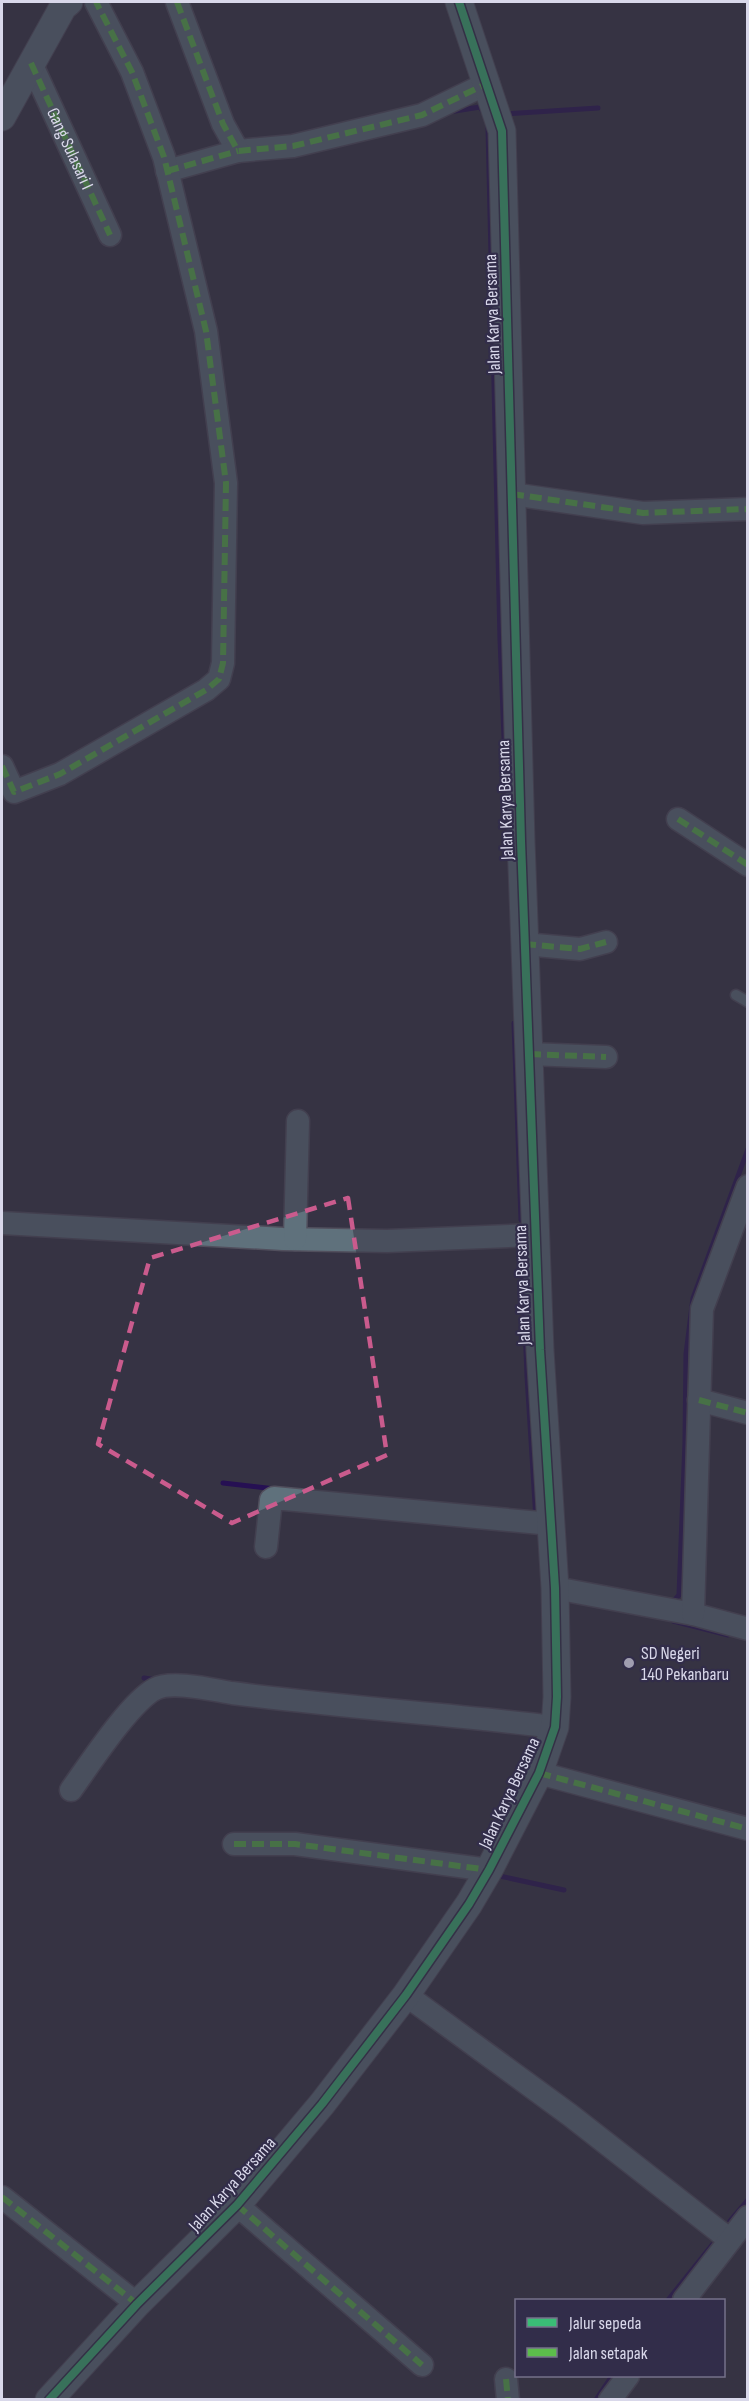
<svg xmlns="http://www.w3.org/2000/svg" width="749" height="2401" viewBox="0 0 749 2401" font-family="'Sofia Sans Condensed',sans-serif">
<rect width="100%" height="100%" fill="#363344"/>
<g fill="none" stroke-linecap="round" stroke-linejoin="round">
<!-- stream -->
<path stroke="#261053" stroke-width="5" d="M449 112 480 107 484 113
M506 114 598 108
M488 127 500 639 505 762
M514 1023 521 1220
M522 1247 527 1376 536 1519
M223 1483 275 1489
M671 1604 679 1595 685 1442 686 1354 693 1298 748 1149
M673 1621 728 1635
M144 1678 157 1680
M495 1875 564 1890
M730 2221 748 2200
M668 2300 712 2245
M596 2400 612 2376"/>
<!-- service casing -->
<g stroke="#514f5d" stroke-width="13">
<path id="service" d="M736 995 748 1002"/>
</g>
<!-- minor casing -->
<g stroke="#514f5d" stroke-width="25">
<g id="minor">
<path d="M177 2 223 124 238 151 293 146 422 115 488 83"/>
<path id="s1" d="M31 63 110 235"/>
<path d="M167 171 238 151"/>
<path d="M512 494 643 513 748 509"/>
<path d="M2 766 14 792 60 774 206 690 219 679 223 663 226 483 206 331 164 157 132 72 96 2"/>
<path d="M678 819 748 865"/>
<path d="M524 944 580 949 606 942"/>
<path d="M529 1054 606 1057"/>
<path d="M2 1223 283 1239 387 1241 535 1235"/>
<path d="M295 1239 298 1121"/>
<path d="M699 1400 748 1413"/>
<path d="M266 1547 271 1500 274 1498 551 1524"/>
<path d="M555 1588 693 1614 748 1629"/>
<path d="M693 1614 702 1309 748 1186"/>
<path d="M539 1773 748 1829"/>
<path d="M71 1790C89 1765 130 1702 155 1689 172 1680 213 1690 232 1693 339 1707 447 1714 555 1727"/>
<path d="M234 1844H295L489 1870"/>
<path d="M406 1995 570 2115 730 2240"/>
<path d="M2 2197 137 2304"/>
<path d="M237 2205 422 2365"/>
<path d="M684 2300 748 2217"/>
<path d="M506 2379 508 2400"/>
<path d="M610 2400 628 2376"/>
</g>
</g>
<!-- tertiary casing -->
<g stroke="#514f5d" stroke-width="29">
<path id="tertiary" d="M2 117 63 7 69 2
M49 2400 137 2304 237 2205 322 2104 406 1995 469 1904 489 1870 539 1773 555 1727 557 1697 555 1588 540 1350 521 841 502 131 459 2"/>
</g>
<!-- service -->
<use href="#service" stroke="#5f717c" stroke-width="10"/>
<!-- minor -->
<use href="#minor" stroke="#5f717c" stroke-width="22"/>
<!-- tertiary -->
<use href="#tertiary" stroke="#5f717c" stroke-width="27"/>
<!-- quiet -->
<path stroke="#5cbc4b" stroke-width="6" stroke-dasharray="12 6" stroke-linecap="butt" d="M177 2 223 124 238 151 293 146 422 115 488 83
M31 63 110 235
M167 171 238 151
M512 494 643 513 748 509
M2 766 14 792 60 774 206 690 219 679 223 663 226 483 206 331 164 157 132 72 96 2
M678 819 748 865
M524 944 580 949 606 942
M529 1054 606 1057
M699 1400 748 1413
M539 1773 748 1829
M234 1844H295L489 1870
M2 2197 137 2304
M237 2205 422 2365
M506 2379 508 2400"/>
<!-- cycleway casing -->
<g stroke="#322d4a" stroke-width="11">
<path id="cycleway" d="M49 2400 137 2304 237 2205 322 2104 406 1995 469 1904 489 1870 539 1773 555 1727 557 1697 555 1588 540 1350 521 841 502 131 459 2"/>
</g>
<!-- cycleway -->
<use href="#cycleway" stroke="#3abd76" stroke-width="8"/>
</g>
<!-- marked area -->
<path d="M0 0H749V2401H0ZM348 1198 387 1455 232 1523 98 1444 150 1258Z" fill="#363344" fill-opacity=".55" fill-rule="evenodd"/>
<path fill="none" stroke="#ca5b8d" stroke-width="4.5" stroke-dasharray="12 8" stroke-linejoin="round" d="M348 1198 387 1455 232 1523 98 1444 150 1258Z"/>
<!-- markers -->
<circle fill="#a09eb0" stroke="#322d4a" stroke-width="2" cx="629" cy="1663" r="6"/>
<g text-anchor="middle" stroke-width="4.5" stroke-linejoin="round" paint-order="stroke">
<!-- street labels -->
<g font-size="18" fill="#d9d8ea" stroke="#322d4a">
<text dy="6" stroke="none"><textPath href="#s1" startOffset="94">Gang Sulasari I</textPath></text>
<text transform="translate(492 314) rotate(-92)" y="6">Jalan Karya Bersama</text>
<text transform="translate(505 800) rotate(-92)" y="6">Jalan Karya Bersama</text>
<text transform="translate(522 1285) rotate(-92)" y="6">Jalan Karya Bersama</text>
<text transform="translate(509 1793) rotate(-65)" y="6">Jalan Karya Bersama</text>
<text transform="translate(232 2184) rotate(-48)" y="6">Jalan Karya Bersama</text>
</g>
<!-- poi labels -->
<g font-size="18" fill="#d9d8ea" stroke="#322d4a" text-anchor="start">
<text x="641" y="1659">SD Negeri<tspan x="641" dy="21">140 Pekanbaru</tspan></text>
</g>
</g>
<!-- border -->
<rect width="749" height="2401" fill="none" stroke="#d9d8ea" stroke-width="6"/>
<!-- legend -->
<rect x="515" y="2299" width="210" height="78" fill="#322d4a" stroke="#75718a" stroke-width="1.5"/>
<rect x="527" y="2318" width="30" height="9" fill="#3abd76" stroke="#75718a" stroke-width="1.5"/>
<text x="569" y="2329" font-size="18" fill="#d9d8ea">Jalur sepeda</text>
<rect x="527" y="2348" width="30" height="9" fill="#5cbc4b" stroke="#75718a" stroke-width="1.5"/>
<text x="569" y="2359" font-size="18" fill="#d9d8ea">Jalan setapak</text>
</svg>
